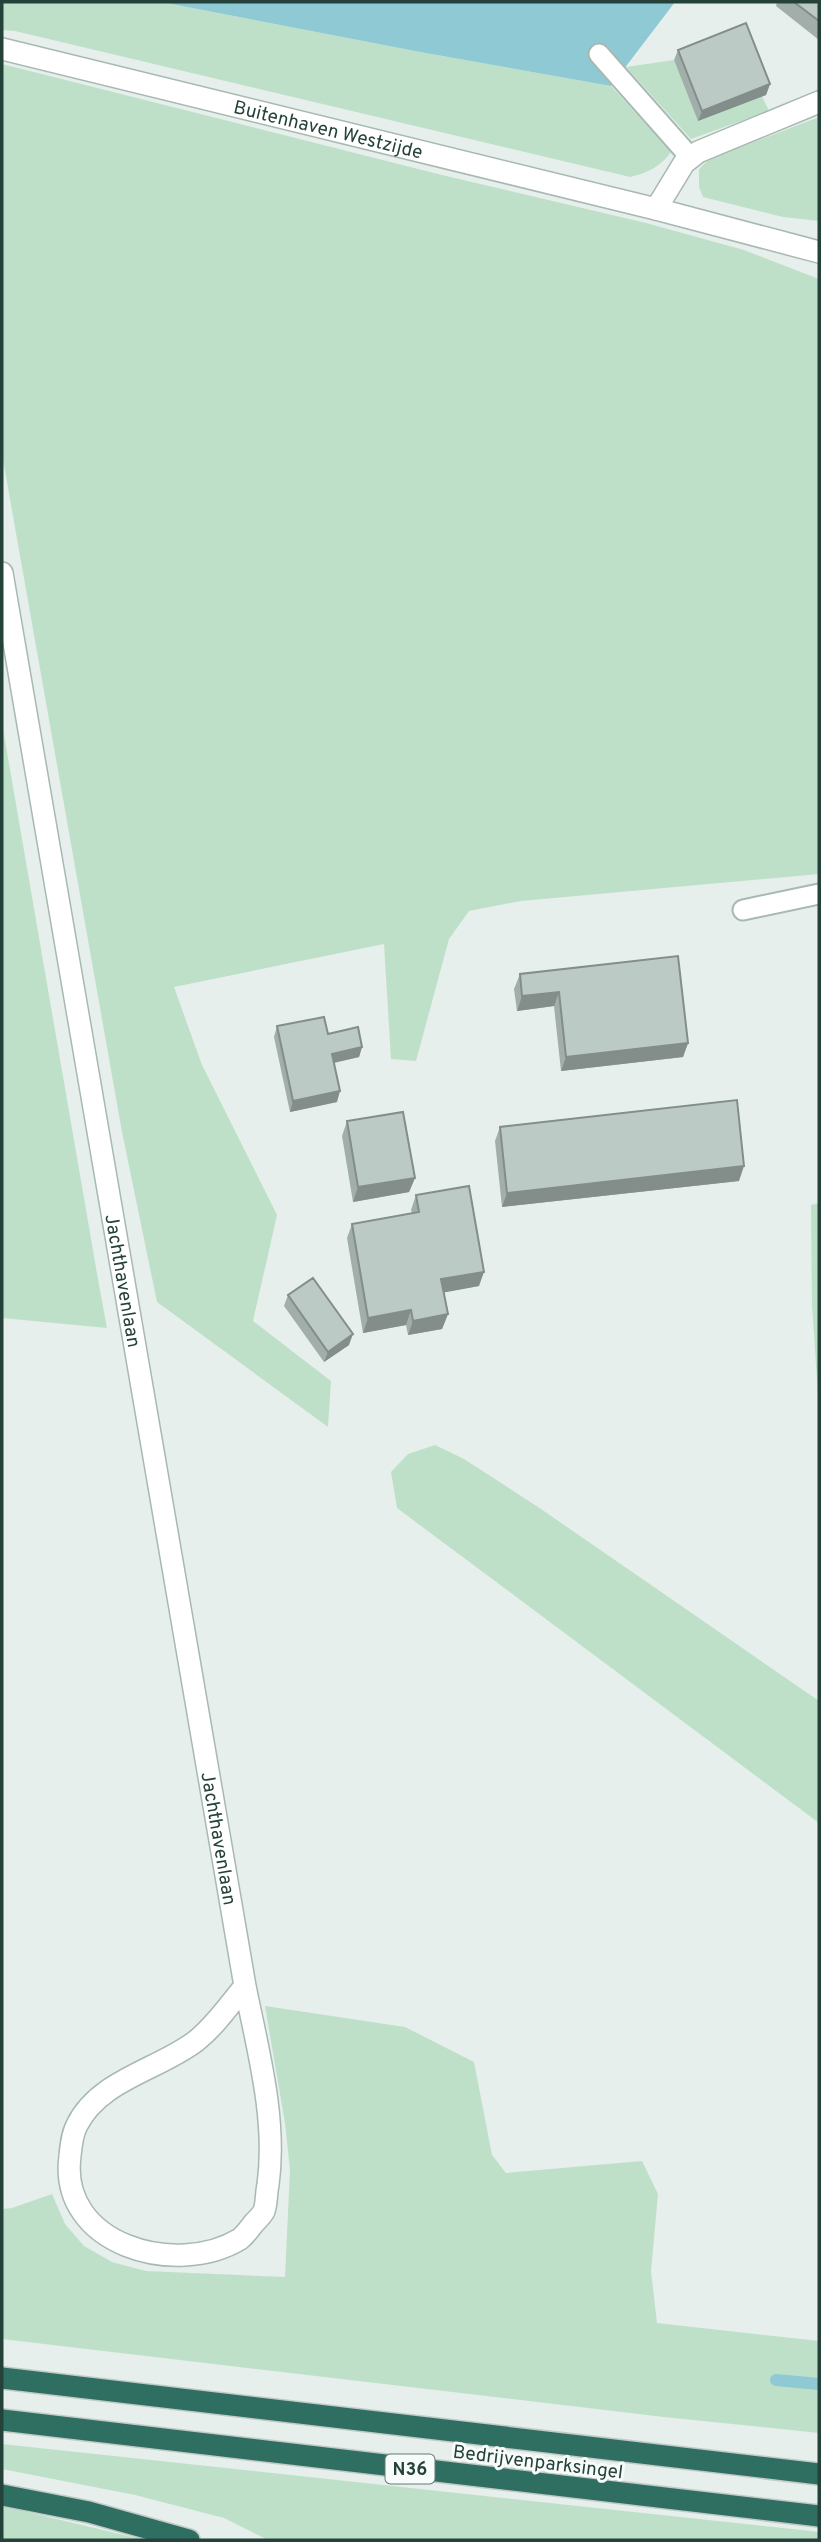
<svg xmlns="http://www.w3.org/2000/svg" width="821" height="2542" viewBox="0 0 821 2542" font-family="Overpass,sans-serif">
<rect width="100%" height="100%" fill="#e6efeb"/>
<!-- green -->
<path fill="#bfe0c8" d="M2 2H161L420 52 611 86 671 152C661 166 648 173 630 177L15 31 2 30Z
M674 60 699 121 762 96 769 111 691 139 626 67Z
M2 64 442 175 646 223 744 250 819 279V874L521 901 469 911 449 939 416 1061 391 1059 384 944 174 987 202 1065 277 1215 253 1321 331 1381 328 1427 157 1302 122 1132 2 454Z
M819 117V221L783 217 703 197 699 187V169L708 160Z
M2 723 99 1285 107 1328 2 1318Z
M819 1203V1409L812 1305 811 1205Z
M435 1445 464 1459 541 1509 819 1701V1823L397 1508 391 1472 408 1454Z
M265 2006 405 2027 474 2062 492 2155 506 2173 642 2161 658 2194 651 2271 657 2323 819 2341V2433L664 2417 2 2339V2209L12 2208 52 2194 65 2224 84 2246 112 2262 146 2271 285 2277 290 2170 285 2123Z
M2 2444 811 2531 819 2532V2540H268L224 2518 135 2495 2 2469Z
M2 2506 145 2540H2Z"/>
<!-- water -->
<path fill="#8ec9d4" d="M161 2H675L611 86 420 52Z"/>
<g fill="none" stroke-linecap="round" stroke-linejoin="round">
<!-- stream -->
<path stroke="#8ec9d4" stroke-width="12" d="M776 2380 819 2384"/>
<!-- lane casing -->
<g stroke="#a8b8b2" stroke-width="23">
<path id="lane" d="M599 54 690 157
M743 910 819 894"/>
</g>
<!-- street casing -->
<g stroke="#a8b8b2" stroke-width="24">
<g id="street">
<path id="s1" d="M2 49 656 209 819 252"/>
<path d="M656 209 684 163 698 152 819 102"/>
<path id="s2" d="M2 573 245 1986C230 2004 215 2026 196 2041 158 2070 99 2080 77 2125 72 2134 71 2146 70 2156 58 2245 176 2278 240 2239 245 2235 250 2228 254 2223 257 2220 262 2215 264 2211 267 2203 266 2193 268 2185 277 2119 258 2051 245 1986"/>
</g>
</g>
<!-- highway casing -->
<g stroke="#c2cac8" stroke-width="24">
<path id="highway" d="M2 2378 819 2474
M2 2420 819 2516
M2 2495 89 2512 189 2540"/>
</g>
<!-- lane -->
<use href="#lane" stroke="#fff" stroke-width="19"/>
<!-- street -->
<use href="#street" stroke="#fff" stroke-width="21"/>
<!-- highway -->
<use href="#highway" stroke="#2f6f62" stroke-width="21"/>
</g>
<!-- wall -->
<path fill="#a1aea9" d="M777 2H819V40L776 6Z
M678 50 770 84 766 95 698 121 674 60Z
M520 974 688 1043 683 1057 561 1071 554 1006 517 1011 514 989Z
M277 1026 328 1034 362 1047 359 1057 334 1063 337 1102 290 1112 274 1037Z
M347 1121 415 1178 409 1192 353 1202 342 1136Z
M500 1127 739 1181 502 1207 495 1141Z
M416 1195 479 1286 444 1292 448 1314 442 1329 408 1335 406 1325 363 1333 347 1238 352 1224 412 1213 411 1210Z
M288 1295 349 1345 324 1362 284 1306Z"/>
<!-- shaded-wall -->
<path fill="#838d89" d="M770 84 766 95 698 121 702 111Z
M559 992 554 1006 517 1011 522 996Z
M688 1043 683 1057 561 1071 566 1057Z
M362 1047 359 1057 328 1064 332 1054Z
M340 1091 337 1102 290 1112 293 1101Z
M744 1166 739 1181 502 1207 507 1193Z
M415 1178 409 1192 353 1202 358 1187Z
M484 1272 479 1286 436 1294 441 1279Z
M411 1310 406 1325 363 1333 368 1318Z
M448 1314 442 1329 408 1335 413 1321Z
M353 1334 349 1345 324 1362 328 1352Z"/>
<!-- building -->
<path fill="#bbcac4" stroke="#838d89" stroke-width="2" d="M794 2H819V21Z
M746 23 770 84 702 111 678 50Z
M678 956 688 1043 566 1057 559 992 522 996 520 974Z
M324 1017 328 1034 358 1027 362 1047 332 1054 340 1091 293 1101 277 1026Z
M737 1100 744 1166 507 1193 500 1127Z
M403 1112 415 1178 358 1187 347 1121Z
M469 1186 484 1272 441 1279 448 1314 413 1321 411 1310 368 1318 352 1224 419 1212 416 1195Z
M313 1278 353 1334 328 1352 288 1295Z"/>
<g text-anchor="middle" stroke-width="6" stroke-linejoin="round" paint-order="stroke">
<!-- shield labels -->
<rect fill="#f7fbf9" stroke="#637a73" stroke-width="2" x="385.5" y="2454.5" width="49" height="29" rx="5"/>
<g font-size="18" font-weight="bold" fill="#24423a">
<text x="410" y="2475">N36</text>
</g>
<!-- street labels -->
<g font-size="19" fill="#24423a" stroke="#f7fbf9">
<text dy="7" stroke="none"><textPath href="#s1" startOffset="336">Buitenhaven Westzijde</textPath></text>
<text dy="7" stroke="none"><textPath href="#s2" startOffset="718">Jachthavenlaan</textPath></text>
<text dy="7" stroke="none"><textPath href="#s2" startOffset="1284">Jachthavenlaan</textPath></text>
<text transform="translate(538 2461) rotate(7)" y="7">Bedrijvenparksingel</text>
</g>
</g>
<!-- border -->
<rect width="821" height="2542" fill="none" stroke="#24423a" stroke-width="7"/>
</svg>
